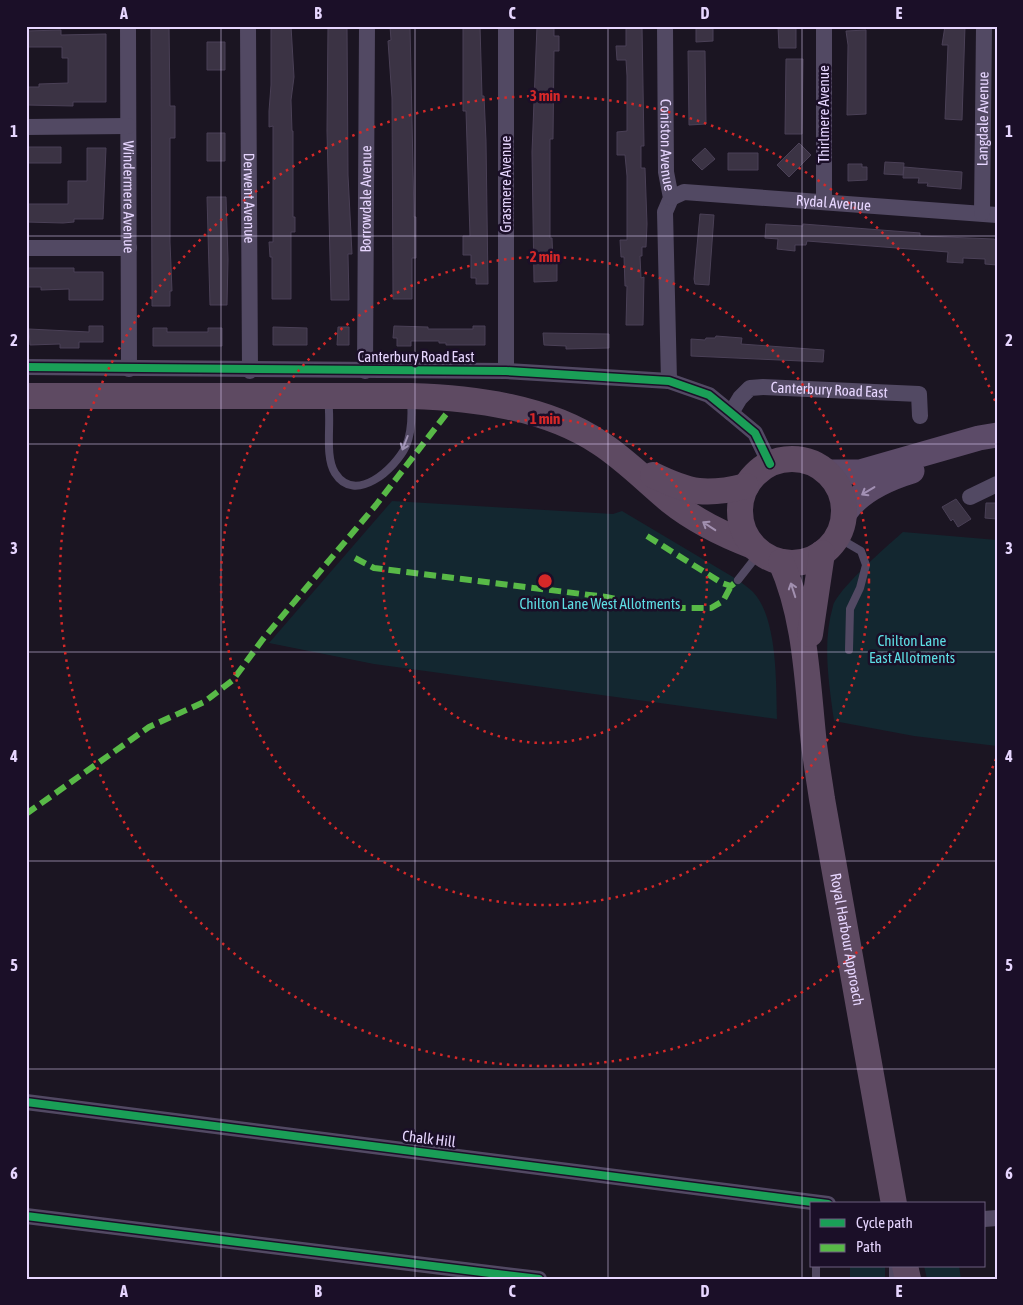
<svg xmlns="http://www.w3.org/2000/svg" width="1023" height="1305" viewBox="0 0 1023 1305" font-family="'Asap Condensed',sans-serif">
<rect width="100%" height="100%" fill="#1b1522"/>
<!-- green -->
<path fill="#132730" d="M392 501 613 514 622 511 738 580C743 584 749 588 753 592 778 618 776 685 777 719L374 664 269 643Z
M903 532 997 540V746L914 736 834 721C829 683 822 644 833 606 838 589 888 545 903 532Z
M850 1266H885V1279H850Z
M924 1266H959L961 1279H927Z"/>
<!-- building -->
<path fill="#3b3344" stroke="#4a4056" d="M151 26H169L170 106H175V138H170V242L172 291H170V306H152Z
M271 26H291L294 77 291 100 292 131H293V217H295V232H291V299H272V257H270L269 242H273V126L269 127V111L271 85Z
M328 26H347L348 175 352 254H348L349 300H331L327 131Z
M390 26H410L414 217H416V258H412V299H393L392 98 388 41 391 40Z
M463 26H480L482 96H484L486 141 488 284H476V278H471V255H463V236H470L466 111H463Z
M537 26H554V36H559V51H554L553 139H550V238H552L553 263H557V281L534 282 532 152Z
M626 26H642L644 146H641V168H645L647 224 646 247H642V256H640L641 278 644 277 643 325H626L627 286H625L624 257H621L620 240H627V176L625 155H617V132L627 131V76L626 60H617L616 46H626Z
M696 26H713V41L696 42Z
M778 26H796V48H779Z
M945 26H965L962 120 945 119 948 45H942Z
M61 30V35L106 34V102H73V106L26 105V87H39V84L68 83V58H62V47H26V31Z
M866 30V114L847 115 848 45 846 31Z
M207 42H225V70H207Z
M688 51H705L706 124 689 125Z
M786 59H803L802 134H785Z
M207 133H225V161H207Z
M799 143 811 155 789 177 777 165Z
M26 147H61V163H26Z
M87 148H106L103 219H74V222L63 223 26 222V204H68V181H87Z
M705 148 715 159 702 170 692 160Z
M728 153H758V170H728Z
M885 162 904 163 903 175 884 174Z
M848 164H862V167H867V180L848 181Z
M904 167 962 172 961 189 927 186 928 183H918L919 178H903Z
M207 197H226L228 259 227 305H210Z
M700 214 714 215 709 285 695 284 694 279Z
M766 224 803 226V224L920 233V236L994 239 997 241V265L985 264V259L963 258V263L947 262 948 252 807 241 806 245H795V251L777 249 778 239 765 238Z
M26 268H74V272H103V300H69V289L41 290V287H26Z
M89 326H103V342H79V348H60V344L30 345 29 329 89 332Z
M394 326 428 327V329H473V326H485V345H446V343H439V341H411V346H397V338H393Z
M273 327 307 328V345H273Z
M338 327H349V345H337Z
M153 328H167V332H208V328H222V346H153Z
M543 333 609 334V348L566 349V346L544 345Z
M716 336 742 338 741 344 824 350 823 362 691 356V339L705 340 706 338H715Z
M956 499 971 519 958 527 953 519 951 521 942 507Z
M986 503H997V519L985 518Z"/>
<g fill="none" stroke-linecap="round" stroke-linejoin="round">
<!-- service -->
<path stroke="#524963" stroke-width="8" d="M328 401C332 421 324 456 335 473 355 505 395 469 406 446 412 432 412 414 411 400
M837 537 861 551 866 565 860 588 850 609 849 650
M738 580 760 552
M893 1266V1279
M816 1279V1266"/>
<!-- minor -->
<g stroke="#524963" stroke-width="16">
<path id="s1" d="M128 26 129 369"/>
<path id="s2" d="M248 26 250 371"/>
<path id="s3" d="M665 26 666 172 671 198 665 212 669 381"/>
<path d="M26 127 128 126"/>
<path id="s4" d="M671 198 684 192 997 215"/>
<path d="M824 202V26"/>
<path id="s5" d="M982 213 984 26"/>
<path d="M26 248H129"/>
<path d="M26 367 506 371 669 381 709 395 731 413 755 433 770 464"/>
<path id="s6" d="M365 371 367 26"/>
<path d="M506 371V26"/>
<path id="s7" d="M731 413 740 398 750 388 763 387 919 394 920 416"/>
<path d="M970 497 997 484"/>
<path d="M26 1102 828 1204"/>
<path d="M26 1216 539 1279"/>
<path d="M984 1219 997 1218"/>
</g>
<!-- primary -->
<path stroke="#5c4b68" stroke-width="25" d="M827 472H860L979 438 997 435
M844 514C859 491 886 479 912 471"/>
<!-- trunk -->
<g stroke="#5e4a62" stroke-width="26">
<path d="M26 396H411C474 398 546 407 600 443 626 460 647 482 670 501 695 521 724 535 753 546"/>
<circle cx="792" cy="511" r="52"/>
<path d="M653 475C690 493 706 496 746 486"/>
<path id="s8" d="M781 562C805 616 807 676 813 735 815 756 819 778 822 799L894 1204"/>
<path d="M810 634 822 553"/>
<path d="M905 1266 908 1279"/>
</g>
<!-- quiet -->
<path stroke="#58b947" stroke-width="6" stroke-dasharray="12 6" stroke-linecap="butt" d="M647 536 722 583 731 586 738 580
M355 558 374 568 606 597 661 608H711L723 601 731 586
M26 814 149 727 204 702 233 680 263 639 376 505 447 413"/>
<!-- cycleway casing -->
<g stroke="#1b0f28" stroke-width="11">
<path id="cycleway" d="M26 367 506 371 669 381 709 395 731 413 755 433 770 464
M26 1102 828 1204
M26 1216 539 1279"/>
</g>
<!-- cycleway -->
<use href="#cycleway" stroke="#1a9f57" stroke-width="8"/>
</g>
<!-- one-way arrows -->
<defs><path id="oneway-shaft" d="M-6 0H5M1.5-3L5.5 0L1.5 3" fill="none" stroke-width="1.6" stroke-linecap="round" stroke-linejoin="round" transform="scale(1.25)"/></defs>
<use stroke="#9c90b1" href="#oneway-shaft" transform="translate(405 443) rotate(111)"/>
<use stroke="#a290b4" href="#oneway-shaft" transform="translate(868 491) rotate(149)"/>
<g stroke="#a290b0">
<use href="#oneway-shaft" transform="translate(709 526) rotate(-147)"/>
<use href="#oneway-shaft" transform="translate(793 590) rotate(-108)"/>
</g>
<!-- grid -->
<path fill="none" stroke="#e7d6ff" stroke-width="1" stroke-opacity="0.55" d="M221 26V1279M415 26V1279M608 26V1279M802 26V1279M26 236H997M26 444H997M26 652H997M26 861H997M26 1069H997"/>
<!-- distance rings -->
<g fill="none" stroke="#d62828" stroke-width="2.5" stroke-dasharray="2.5 5">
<circle cx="545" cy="581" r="162"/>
<circle cx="545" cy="581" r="324"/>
<path d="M996 759A485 485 0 1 1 996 403"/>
</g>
<g text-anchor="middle" stroke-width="5" stroke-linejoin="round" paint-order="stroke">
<!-- street labels -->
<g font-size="15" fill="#e7d6ff" stroke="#1b0f28">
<text transform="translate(824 114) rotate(-90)" y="5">Thirlmere Avenue</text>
<text dy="5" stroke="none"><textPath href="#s5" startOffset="94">Langdale Avenue</textPath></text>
<text dy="5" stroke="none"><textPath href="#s3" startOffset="119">Coniston Avenue</textPath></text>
<text transform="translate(506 184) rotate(-90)" y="5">Grasmere Avenue</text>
<text dy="5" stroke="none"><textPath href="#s1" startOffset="171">Windermere Avenue</textPath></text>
<text dy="5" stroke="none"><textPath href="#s2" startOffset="172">Derwent Avenue</textPath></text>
<text dy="5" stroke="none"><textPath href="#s6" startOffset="172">Borrowdale Avenue</textPath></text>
<text dy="5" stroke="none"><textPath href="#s4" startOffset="164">Rydal Avenue</textPath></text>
<text x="416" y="362">Canterbury Road East</text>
<text dy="5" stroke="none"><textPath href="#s7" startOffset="111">Canterbury Road East</textPath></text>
<text dy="5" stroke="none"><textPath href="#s8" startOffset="384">Royal Harbour Approach</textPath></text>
<text transform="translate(429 1139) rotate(7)" y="5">Chalk Hill</text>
</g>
<!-- park labels -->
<g font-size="15" fill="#5ddee4" stroke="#1b0f28">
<text x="600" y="609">Chilton Lane West Allotments</text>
<text x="912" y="646">Chilton Lane<tspan x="912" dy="17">East Allotments</tspan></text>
</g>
</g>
<circle cx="545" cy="581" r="8" fill="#d62828" stroke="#1b0f28" stroke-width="2.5"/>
<g font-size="15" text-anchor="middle" font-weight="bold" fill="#d62828" stroke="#1b0f28" stroke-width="5" stroke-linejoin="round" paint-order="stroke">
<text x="545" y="101">3 min</text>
<text x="545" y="262">2 min</text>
<text x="545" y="424">1 min</text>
</g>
<!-- border -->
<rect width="1023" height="1305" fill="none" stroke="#1b0f28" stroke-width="55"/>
<!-- legend -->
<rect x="810" y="1202" width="175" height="65" fill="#1b0f28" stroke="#6d5f7e"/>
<rect x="820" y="1219" width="25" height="8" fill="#1a9f57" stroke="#6d5f7e"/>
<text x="856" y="1228" font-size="15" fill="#e7d6ff">Cycle path</text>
<rect x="820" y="1244" width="25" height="8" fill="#58b947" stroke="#6d5f7e"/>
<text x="856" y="1252" font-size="15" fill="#e7d6ff">Path</text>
<rect x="28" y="28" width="968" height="1250" fill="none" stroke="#e7d6ff" stroke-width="2"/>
<g font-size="16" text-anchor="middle" font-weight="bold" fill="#e7d6ff">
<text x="124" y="19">A</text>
<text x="318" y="19">B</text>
<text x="512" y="19">C</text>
<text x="705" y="19">D</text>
<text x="899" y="19">E</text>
<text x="14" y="137">1</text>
<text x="1009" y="137">1</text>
<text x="14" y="346">2</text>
<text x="1009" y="346">2</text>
<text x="14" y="554">3</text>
<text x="1009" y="554">3</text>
<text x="14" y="762">4</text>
<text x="1009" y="762">4</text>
<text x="14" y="971">5</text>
<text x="1009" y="971">5</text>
<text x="14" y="1179">6</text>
<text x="1009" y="1179">6</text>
<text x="124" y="1297">A</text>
<text x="318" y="1297">B</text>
<text x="512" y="1297">C</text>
<text x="705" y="1297">D</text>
<text x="899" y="1297">E</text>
</g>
</svg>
